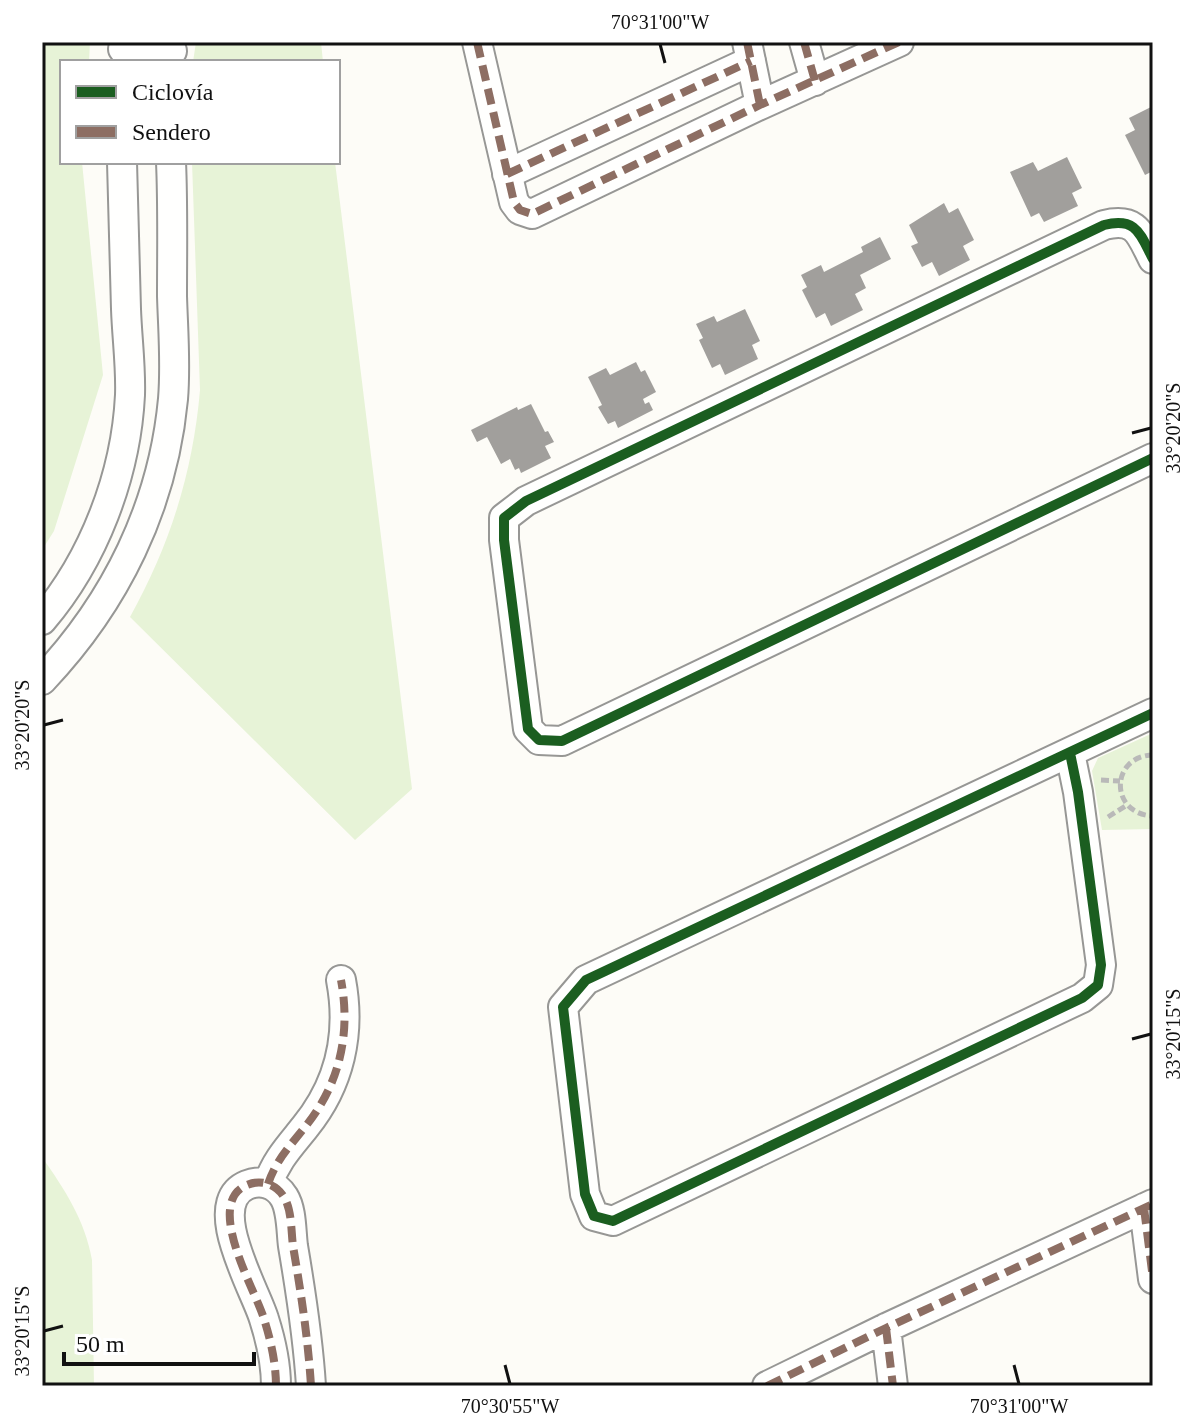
<svg xmlns="http://www.w3.org/2000/svg" width="1195" height="1428" viewBox="0 0 1195 1428" font-family="'Times New Roman',serif">
<rect width="100%" height="100%" fill="#fdfcf7"/>
<!-- green -->
<path fill="#e7f3d7" d="M42 42H90L89 62H62V162H82L103 375 54 531 42 550Z
M196 42H321L323 62H193Z
M192 162H335L412 789 355 840 130 617C170 545 193 472 200 390Z
M1153 733V829L1102 830 1092 771 1098 758Z
M42 1157C65 1190 85 1220 92 1260L94 1386H42Z"/>
<!-- building -->
<path fill="#a19f9c" d="M1153 106V171L1145 175 1125 135 1135 130 1129 118Z
M1067 157 1082 188 1072 193 1078 206 1044 222 1039 213 1031 217 1010 172 1033 162 1038 171Z
M944 203 949 213 958 208 974 240 963 246 970 260 939 276 932 262 922 267 911 246 918 243 909 225Z
M880 237 891 259 860 275 866 288 855 294 863 310 831 326 825 313 816 318 802 290 807 287 801 275 821 265 824 272 863 252 861 247Z
M745 309 760 341 752 345 758 359 725 375 720 364 712 368 699 340 703 338 696 324 714 316 717 322Z
M636 362 641 372 645 370 656 392 643 399 645 404 649 402 653 410 618 428 615 421 608 424 598 407 602 405 588 377 606 368 610 375Z
M531 404 545 432 548 431 554 442 545 446 551 458 521 473 519 468 515 470 510 459 501 464 487 437 477 442 471 430 517 407 518 410Z"/>
<g fill="none" stroke-linecap="round" stroke-linejoin="round">
<!-- street casing -->
<g stroke="#979795" stroke-width="32">
<path id="street" d="M477 42 514 202 520 210 532 214 760 105 899 42
M747 42 760 105
M804 42 815 81
M123 49 172 51
M507 174 751 61
M1153 259C1140 234 1137 217 1104 225L526 501 504 518V540L528 729 539 740 562 741 1153 458
M42 620C94 559 126 475 130 395 131 366 127 338 126 309 125 260 123 211 122 162
M42 680C116 602 163 506 173 399 176 364 173 330 172 296 172 251 173 206 171 162
M1070 753 1078 792 1101 965 1098 985 1082 998 613 1221 594 1216 585 1194 563 1007 586 980 1153 713
M268 1184C276 1160 290 1146 305 1127 340 1084 351 1033 341 980
M1144 1208 1153 1279
M886 1328 893 1386
M276 1386C276 1364 271 1341 264 1319 256 1291 203 1203 247 1185 261 1179 276 1184 284 1197 292 1210 291 1231 293 1246 301 1293 308 1338 311 1386
M767 1386 886 1328 1153 1204"/>
</g>
<!-- path -->
<path stroke="#b9b9b8" stroke-width="5" stroke-dasharray="8 4" stroke-linecap="butt" d="M1153 755C1110 756 1109 814 1153 816
M1101 780 1120 781
M1108 817 1127 805"/>
<!-- street -->
<use href="#street" stroke="#fffffe" stroke-width="28"/>
<!-- quiet -->
<path stroke="#8d6e63" stroke-width="8" stroke-dasharray="16 8" stroke-linecap="butt" d="M477 42 514 202 520 210 532 214 760 105 899 42
M747 42 760 105
M804 42 815 81
M507 174 751 61
M268 1184C276 1160 290 1146 305 1127 340 1084 351 1033 341 980
M1144 1208 1153 1279
M886 1328 893 1386
M276 1386C276 1364 271 1341 264 1319 256 1291 203 1203 247 1185 261 1179 276 1184 284 1197 292 1210 291 1231 293 1246 301 1293 308 1338 311 1386
M767 1386 886 1328 1153 1204"/>
<!-- cycleway casing -->
<g stroke="#fff" stroke-width="15">
<path id="cycleway" d="M1153 259C1140 234 1137 217 1104 225L526 501 504 518V540L528 729 539 740 562 741 1153 458
M1070 753 1078 792 1101 965 1098 985 1082 998 613 1221 594 1216 585 1194 563 1007 586 980 1153 713"/>
</g>
<!-- cycleway -->
<use href="#cycleway" stroke="#1b5e20" stroke-width="10"/>
</g>
<!-- ticks -->
<path fill="none" stroke="#111" stroke-width="3" d="M660 44 665 63M1132 433 1151 428M44 725 63 720M1132 1039 1151 1034M44 1331 63 1326M505 1365 510 1384M1014 1365 1019 1384"/>
<!-- border -->
<rect width="1195" height="1428" fill="none" stroke="#ffffff" stroke-width="88"/>
<!-- legend -->
<rect x="60" y="60" width="280" height="104" fill="#ffffff" stroke="#a0a0a0" stroke-width="2"/>
<rect x="76" y="86" width="40" height="12" fill="#1b5e20" stroke="#a0a0a0" stroke-width="2"/>
<text x="132" y="100" font-size="24" fill="#111111">Ciclovía</text>
<rect x="76" y="126" width="40" height="12" fill="#8d6e63" stroke="#a0a0a0" stroke-width="2"/>
<text x="132" y="140" font-size="24" fill="#111111">Sendero</text>
<!-- scale -->
<path d="M64 1352v12h190v-12" fill="none" stroke="#111111" stroke-width="4"/>
<text x="76" y="1352" font-size="24" fill="#111111" stroke="#ffffff" stroke-width="6" paint-order="stroke">50 m</text>
<rect x="44" y="44" width="1107" height="1340" fill="none" stroke="#111" stroke-width="3"/>
<g font-size="20" text-anchor="middle" fill="#111">
<text x="660" y="29">70°31'00"W</text>
<text transform="translate(1173 428) rotate(-90)" y="7">33°20'20"S</text>
<text transform="translate(22 725) rotate(-90)" y="7">33°20'20"S</text>
<text transform="translate(1173 1034) rotate(-90)" y="7">33°20'15"S</text>
<text transform="translate(22 1331) rotate(-90)" y="7">33°20'15"S</text>
<text x="510" y="1413">70°30'55"W</text>
<text x="1019" y="1413">70°31'00"W</text>
</g>
</svg>
